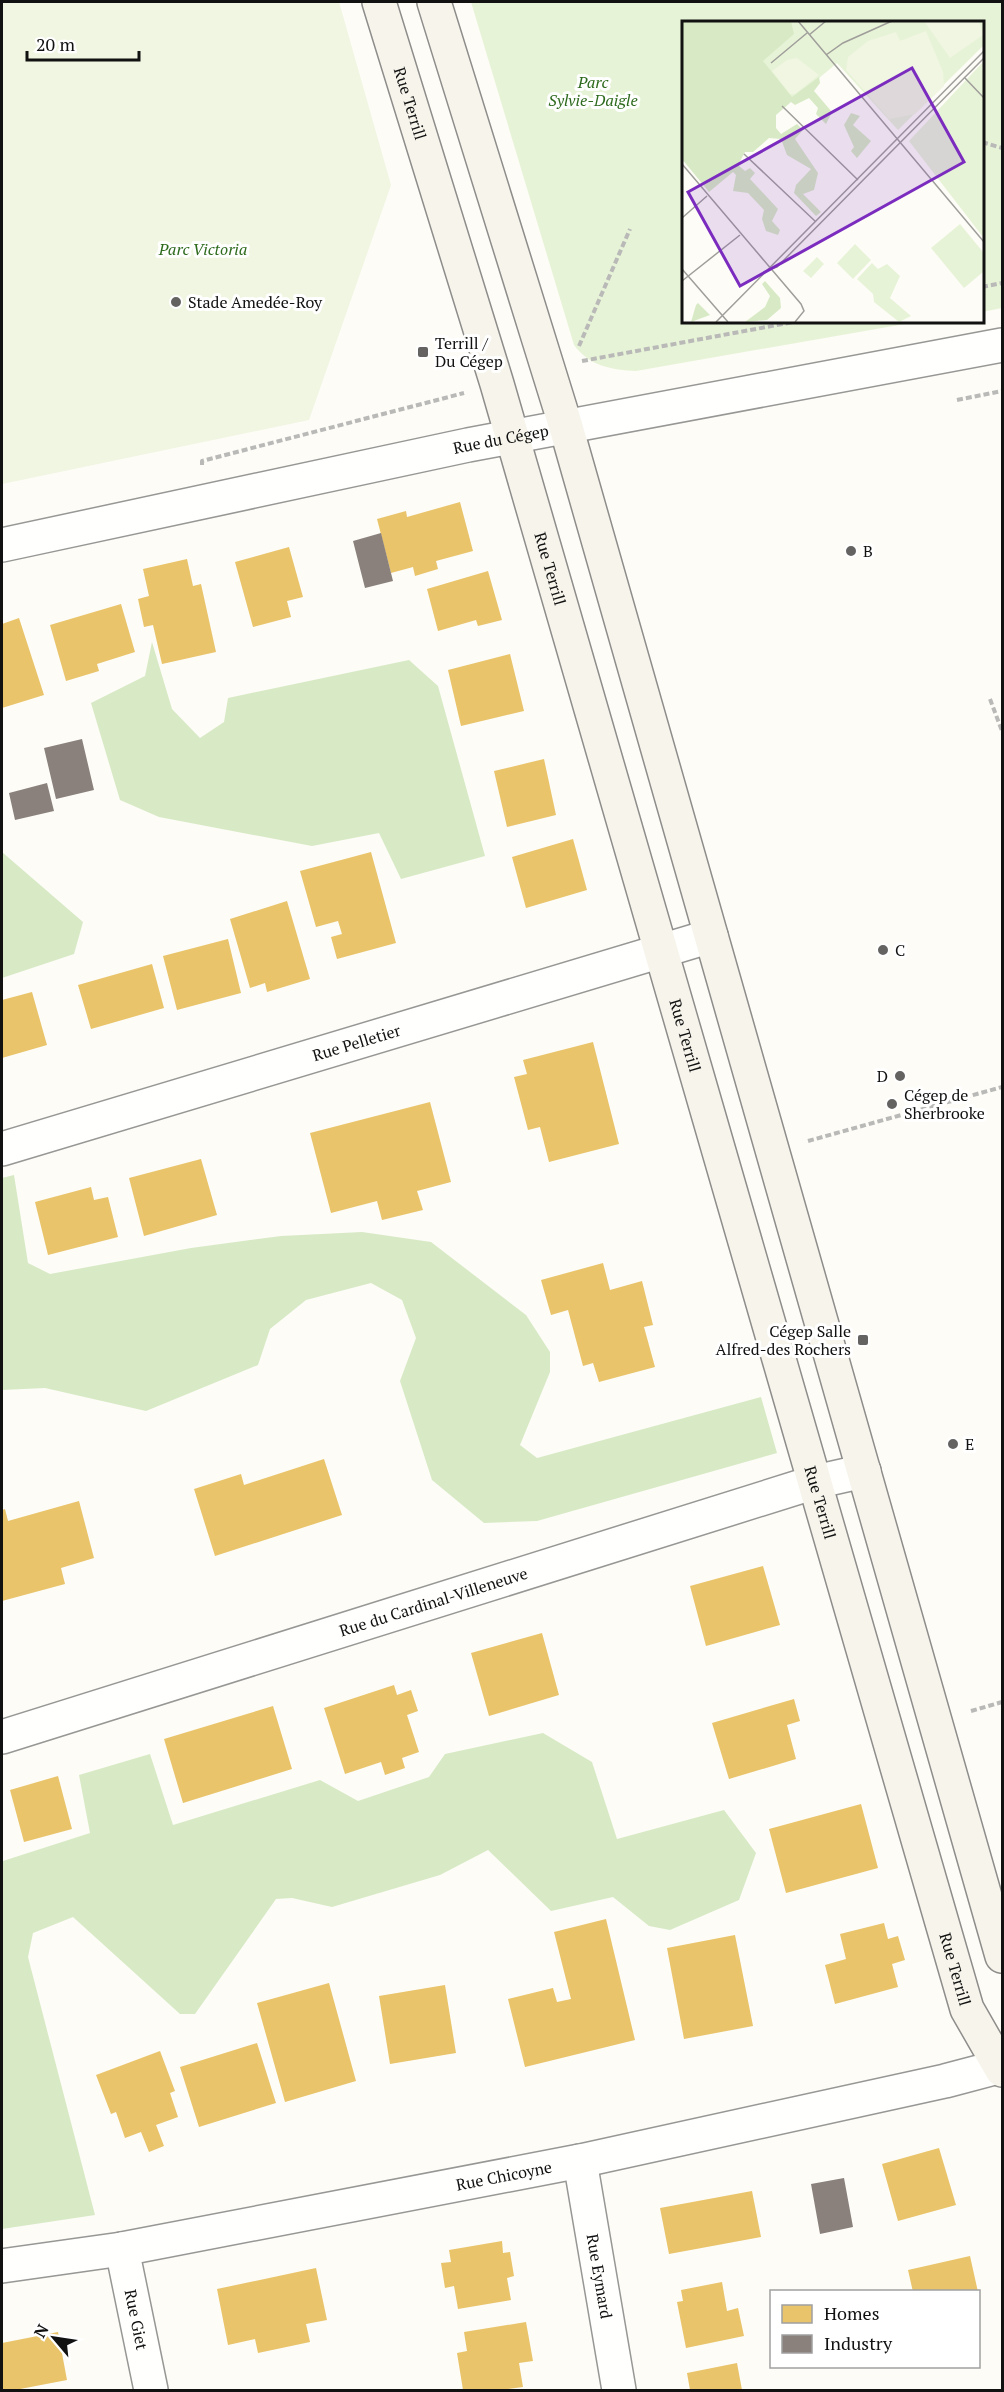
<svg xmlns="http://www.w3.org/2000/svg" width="1004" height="2392" viewBox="0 0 1004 2392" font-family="'PT Serif',serif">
<rect width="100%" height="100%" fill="#fdfcf7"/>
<!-- green -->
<path fill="#e7f3d7" d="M471 2H1002V308L982 312V22H683V321H922L636 371C612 370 589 366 574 345Z"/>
<!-- forest -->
<path fill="#d8eac5" d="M152 642 172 709 200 738 224 722 228 698 409 660 438 686 485 856 401 879 379 833 312 846 159 817 120 800 91 703 145 676Z
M2 852 83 922 74 954 2 978Z
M14 1175 28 1263 50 1274 191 1248 281 1236 362 1232 431 1242 526 1315 550 1352V1372L520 1445 537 1458 761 1397 777 1453 537 1521 484 1523 432 1480 400 1381 416 1338 402 1300 371 1283 306 1300 270 1329 258 1365 146 1411 45 1388 2 1390V1178Z
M543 1733 592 1762 617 1839 724 1810 756 1853 739 1900 670 1930 649 1926 613 1897 551 1911 488 1850 440 1875 332 1907 292 1898 276 1899 195 2014H180L73 1917 33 1933 28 1957 95 2215 2 2229V1854L3 1861 90 1833 79 1775 150 1754 173 1825 320 1780 358 1801 429 1777 445 1754Z"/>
<!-- pitch -->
<path fill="#f0f6e1" d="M2 2H339L391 185 309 420 2 484Z"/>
<!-- homes -->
<path fill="#e9c46a" d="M460 502 473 551 436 561 438 569 415 576 413 567 391 573 377 519 406 511 407 517Z
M289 547 303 597 287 601 291 617 253 627 235 562Z
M187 559 193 586 201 584 216 652 162 664 153 625 144 627 138 599 149 596 143 569Z
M488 571 502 620 478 626 476 620 438 631 427 589Z
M121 604 135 652 97 664 99 671 66 681 50 625Z
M19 618 44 695 2 708V624Z
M510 654 524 711 461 726 448 670Z
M544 759 556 815 507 827 494 771Z
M573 839 587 890 526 908 512 857Z
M371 852 396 943 337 959 331 937 342 934 338 921 316 927 300 871Z
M287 901 310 979 267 992 265 983 250 988 230 919Z
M228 939 241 993 177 1010 163 956Z
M152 964 164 1008 91 1029 78 985Z
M32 992 47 1045 2 1058V1000Z
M593 1042 619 1144 549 1162 540 1127 528 1130 514 1077 527 1074 523 1060Z
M430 1102 451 1182 417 1191 423 1210 382 1220 377 1201 331 1213 310 1133Z
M201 1159 217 1215 144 1236 129 1178Z
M91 1187 94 1200 108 1197 118 1237 48 1255 35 1202Z
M603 1263 610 1290 642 1281 653 1325 644 1327 655 1367 599 1382 593 1363 583 1366 568 1310 551 1315 541 1280Z
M324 1459 342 1515 215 1556 194 1489 241 1474 244 1485Z
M79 1501 94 1558 61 1568 65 1584 2 1601V1510L5 1509 8 1521Z
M763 1566 780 1625 706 1646 690 1586Z
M542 1633 559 1695 489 1716 471 1653Z
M394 1685 397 1695 411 1690 418 1711 407 1715 419 1752 402 1758 405 1768 385 1775 381 1762 345 1774 324 1708Z
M794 1699 800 1721 787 1725 796 1759 729 1779 712 1723Z
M273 1706 292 1769 183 1803 164 1739Z
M58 1776 72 1829 24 1842 10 1790Z
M861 1804 878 1868 786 1893 769 1829Z
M606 1919 635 2040 525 2067 508 1999 553 1988 557 2002 571 1999 554 1932Z
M884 1923 888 1939 898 1936 905 1960 892 1964 898 1987 835 2004 825 1965 846 1959 840 1934Z
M735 1935 753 2026 684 2039 667 1948Z
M329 1983 356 2081 285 2102 257 2003Z
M445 1985 456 2053 390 2064 379 1996Z
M257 2043 276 2103 199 2127 180 2067Z
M160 2051 175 2091 170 2093 178 2117 156 2125 164 2146 149 2152 141 2132 125 2138 116 2112 111 2114 96 2075Z
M939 2148 956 2205 898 2221 882 2164Z
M752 2191 761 2237 669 2254 660 2208Z
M502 2241 503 2253 510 2252 514 2276 507 2278 511 2300 458 2309 454 2286 445 2288 441 2263 451 2262 449 2250Z
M970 2256 978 2292H913L908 2270Z
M316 2268 327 2320 306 2324 310 2342 258 2353 255 2339 228 2345 217 2289Z
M722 2282 727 2311 738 2308 744 2336 686 2348 677 2302 683 2301 681 2290Z
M526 2322 533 2361 519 2363 523 2387 500 2390H463L457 2353 467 2351 464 2332Z
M58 2332 67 2380 15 2390H2V2343Z
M737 2363 742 2390H690L687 2373Z"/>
<!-- industry -->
<path fill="#8a817c" d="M381 533 393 581 365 588 353 541Z
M82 739 94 790 56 799 44 748Z
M47 783 54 811 15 820 9 793Z
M844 2178 853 2227 820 2234 811 2184Z"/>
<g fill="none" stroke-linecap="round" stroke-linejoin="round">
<!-- street casing -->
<g stroke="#979795" stroke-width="36">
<g id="street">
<path id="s1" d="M2 545 468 445 1002 345"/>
<path id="s2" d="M2 1149 711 936"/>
<path id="s3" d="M2 1737 815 1482 864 1471"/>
<path id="s4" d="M580 2161 619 2390"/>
<path id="s5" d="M122 2249 151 2390"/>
<path id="s6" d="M2 2266 122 2249 580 2161 945 2081 1002 2066"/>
</g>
</g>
<!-- secondary casing -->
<g stroke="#8e8d8b" stroke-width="36">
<g id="secondary">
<path id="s7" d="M379 2 497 384 967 2009 1002 2070"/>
<path d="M434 2 566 427 1002 1956"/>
</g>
</g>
<!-- path -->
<path stroke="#b9b9b8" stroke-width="4" stroke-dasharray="6 3" stroke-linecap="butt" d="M982 142 1002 148
M982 287 1002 283
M579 346 630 229
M582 361 799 321
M957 400 1002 391
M202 465V461L464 393
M990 699 1002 731
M808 1141 1002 1087
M971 1711 1002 1702"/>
<!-- street -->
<use href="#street" stroke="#fffffe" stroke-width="33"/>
<!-- secondary -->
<use href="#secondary" stroke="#f6f4eb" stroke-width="33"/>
</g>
<!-- markers -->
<g fill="#646362" stroke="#fff" stroke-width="2">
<circle cx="176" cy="302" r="6"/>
<rect x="417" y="346" width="12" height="12" rx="3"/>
<circle cx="851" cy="551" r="6"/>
<circle cx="883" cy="950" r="6"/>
<circle cx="900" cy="1076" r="6"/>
<circle cx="892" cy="1104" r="6"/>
<rect x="857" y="1334" width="12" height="12" rx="3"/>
<circle cx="953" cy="1444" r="6"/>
</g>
<g text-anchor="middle" stroke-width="6" stroke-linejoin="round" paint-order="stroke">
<!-- park labels -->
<g font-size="16" font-style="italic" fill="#2f6b1f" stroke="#fff">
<text x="593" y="88">Parc<tspan x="593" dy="18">Sylvie-Daigle</tspan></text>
<text x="203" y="255">Parc Victoria</text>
</g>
<!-- street labels -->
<g font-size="16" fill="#111" stroke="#fff">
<text dy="6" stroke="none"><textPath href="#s7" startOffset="106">Rue Terrill</textPath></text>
<text dy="6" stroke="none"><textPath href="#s1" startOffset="510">Rue du Cégep</textPath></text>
<text dy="6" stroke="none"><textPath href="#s7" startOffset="592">Rue Terrill</textPath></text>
<text dy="6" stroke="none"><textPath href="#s7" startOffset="1078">Rue Terrill</textPath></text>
<text dy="6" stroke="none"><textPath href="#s2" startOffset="370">Rue Pelletier</textPath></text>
<text dy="6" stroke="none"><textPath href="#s7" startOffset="1564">Rue Terrill</textPath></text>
<text dy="6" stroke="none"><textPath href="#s3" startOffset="452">Rue du Cardinal-Villeneuve</textPath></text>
<text dy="6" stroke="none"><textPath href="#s7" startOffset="2050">Rue Terrill</textPath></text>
<text dy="6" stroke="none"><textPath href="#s6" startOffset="510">Rue Chicoyne</textPath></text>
<text dy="6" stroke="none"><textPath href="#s4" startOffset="117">Rue Eymard</textPath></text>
<text dy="6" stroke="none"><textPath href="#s5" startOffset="72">Rue Giet</textPath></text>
</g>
<!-- poi labels -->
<g font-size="16" fill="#111" stroke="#fff" text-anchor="start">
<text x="188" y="308">Stade Amedée-Roy</text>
<text x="435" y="349">Terrill /<tspan x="435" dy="18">Du Cégep</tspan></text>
<text x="863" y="557">B</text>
<text x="895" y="956">C</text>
<text x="888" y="1082" text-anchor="end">D</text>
<text x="904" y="1101">Cégep de<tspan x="904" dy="18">Sherbrooke</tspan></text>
<text x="851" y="1337" text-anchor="end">Cégep Salle<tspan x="851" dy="18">Alfred-des Rochers</tspan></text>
<text x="965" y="1450">E</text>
</g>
</g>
<!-- overview -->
<g transform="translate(682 21)">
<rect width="302" height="302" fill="#fdfcf7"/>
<path d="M0 0H301V25L216 109 155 42 17 158 0 138ZM301 41V216L227 120ZM278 203 301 231V251L282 267 249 227ZM173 223 189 239 171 258 155 242ZM135 236 142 243 129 257 121 250ZM190 242 196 248 205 243 218 255 208 277 229 295 217 301 192 281 191 273 175 258Z" fill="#e7f3d7"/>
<path d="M0 0H109L112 13 81 40 110 76 137 56 138 62 132 70 150 91 144 103 134 93 136 87 127 77 113 84 109 81 94 94V107L99 113 115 103 121 109 113 118 136 152 132 169 121 173 139 191 134 195 112 172 114 164 129 148 105 134 99 118 87 117 71 131H63L56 144 63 150 68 147 73 152 68 158 96 188 90 200 98 209 96 214 84 210 80 198 82 189 66 172 51 170 54 154 51 151 27 171 0 138ZM169 92 178 95 171 104 189 120 175 137 169 130 172 126 162 104ZM83 260 98 277 99 287 85 299 63 301 83 286 88 275 80 263ZM16 282 28 294 9 301 14 284Z" fill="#d8eac5"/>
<path d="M242 0H297L301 14 268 37ZM244 10 261 51 262 65 233 93 207 98 164 49 166 36 186 20 214 11 218 20ZM115 37 137 54 113 73H108L90 50 105 39Z" fill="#f0f6e1"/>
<path fill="none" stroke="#9f9e9b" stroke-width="1.5" d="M116 0 302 221M127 14 144 0M144 34 161 22 210 0M89 42 125 12M282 56 302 77M100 85 176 159M62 133 134 201M0 143 119 283 122 290 113 301M0 197 25 175M0 248 46 301M88 248 95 246 302 37M0 260 58 214M34 301 302 30"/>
<path fill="#7b2cbf" fill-opacity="0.15" stroke="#7b2cbf" stroke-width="3" d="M230 47 282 141 58 265 6 171Z"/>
<rect width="302" height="302" fill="none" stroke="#111" stroke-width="3"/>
</g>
<!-- border -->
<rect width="1004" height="2392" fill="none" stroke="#111111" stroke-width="6"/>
<!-- legend -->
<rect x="770" y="2290" width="210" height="78" fill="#ffffff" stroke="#a0a0a0" stroke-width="1.5"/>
<rect x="782" y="2305" width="30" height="18" fill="#e9c46a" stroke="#a0a0a0" stroke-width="1.5"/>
<text x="824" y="2320" font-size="18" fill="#111111">Homes</text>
<rect x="782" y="2335" width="30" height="18" fill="#8a817c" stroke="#a0a0a0" stroke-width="1.5"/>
<text x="824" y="2350" font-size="18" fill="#111111">Industry</text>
<!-- north arrow -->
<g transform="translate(54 2338) rotate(299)" stroke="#ffffff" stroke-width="4.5" paint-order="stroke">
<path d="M0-4.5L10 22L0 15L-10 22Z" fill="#111111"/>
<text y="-9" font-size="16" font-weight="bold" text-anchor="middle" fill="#111111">N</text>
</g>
<!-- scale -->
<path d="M27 51v9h112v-9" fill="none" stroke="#111111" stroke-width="3"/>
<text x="36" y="51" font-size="18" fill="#111111" stroke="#ffffff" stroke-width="4.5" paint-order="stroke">20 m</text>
</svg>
